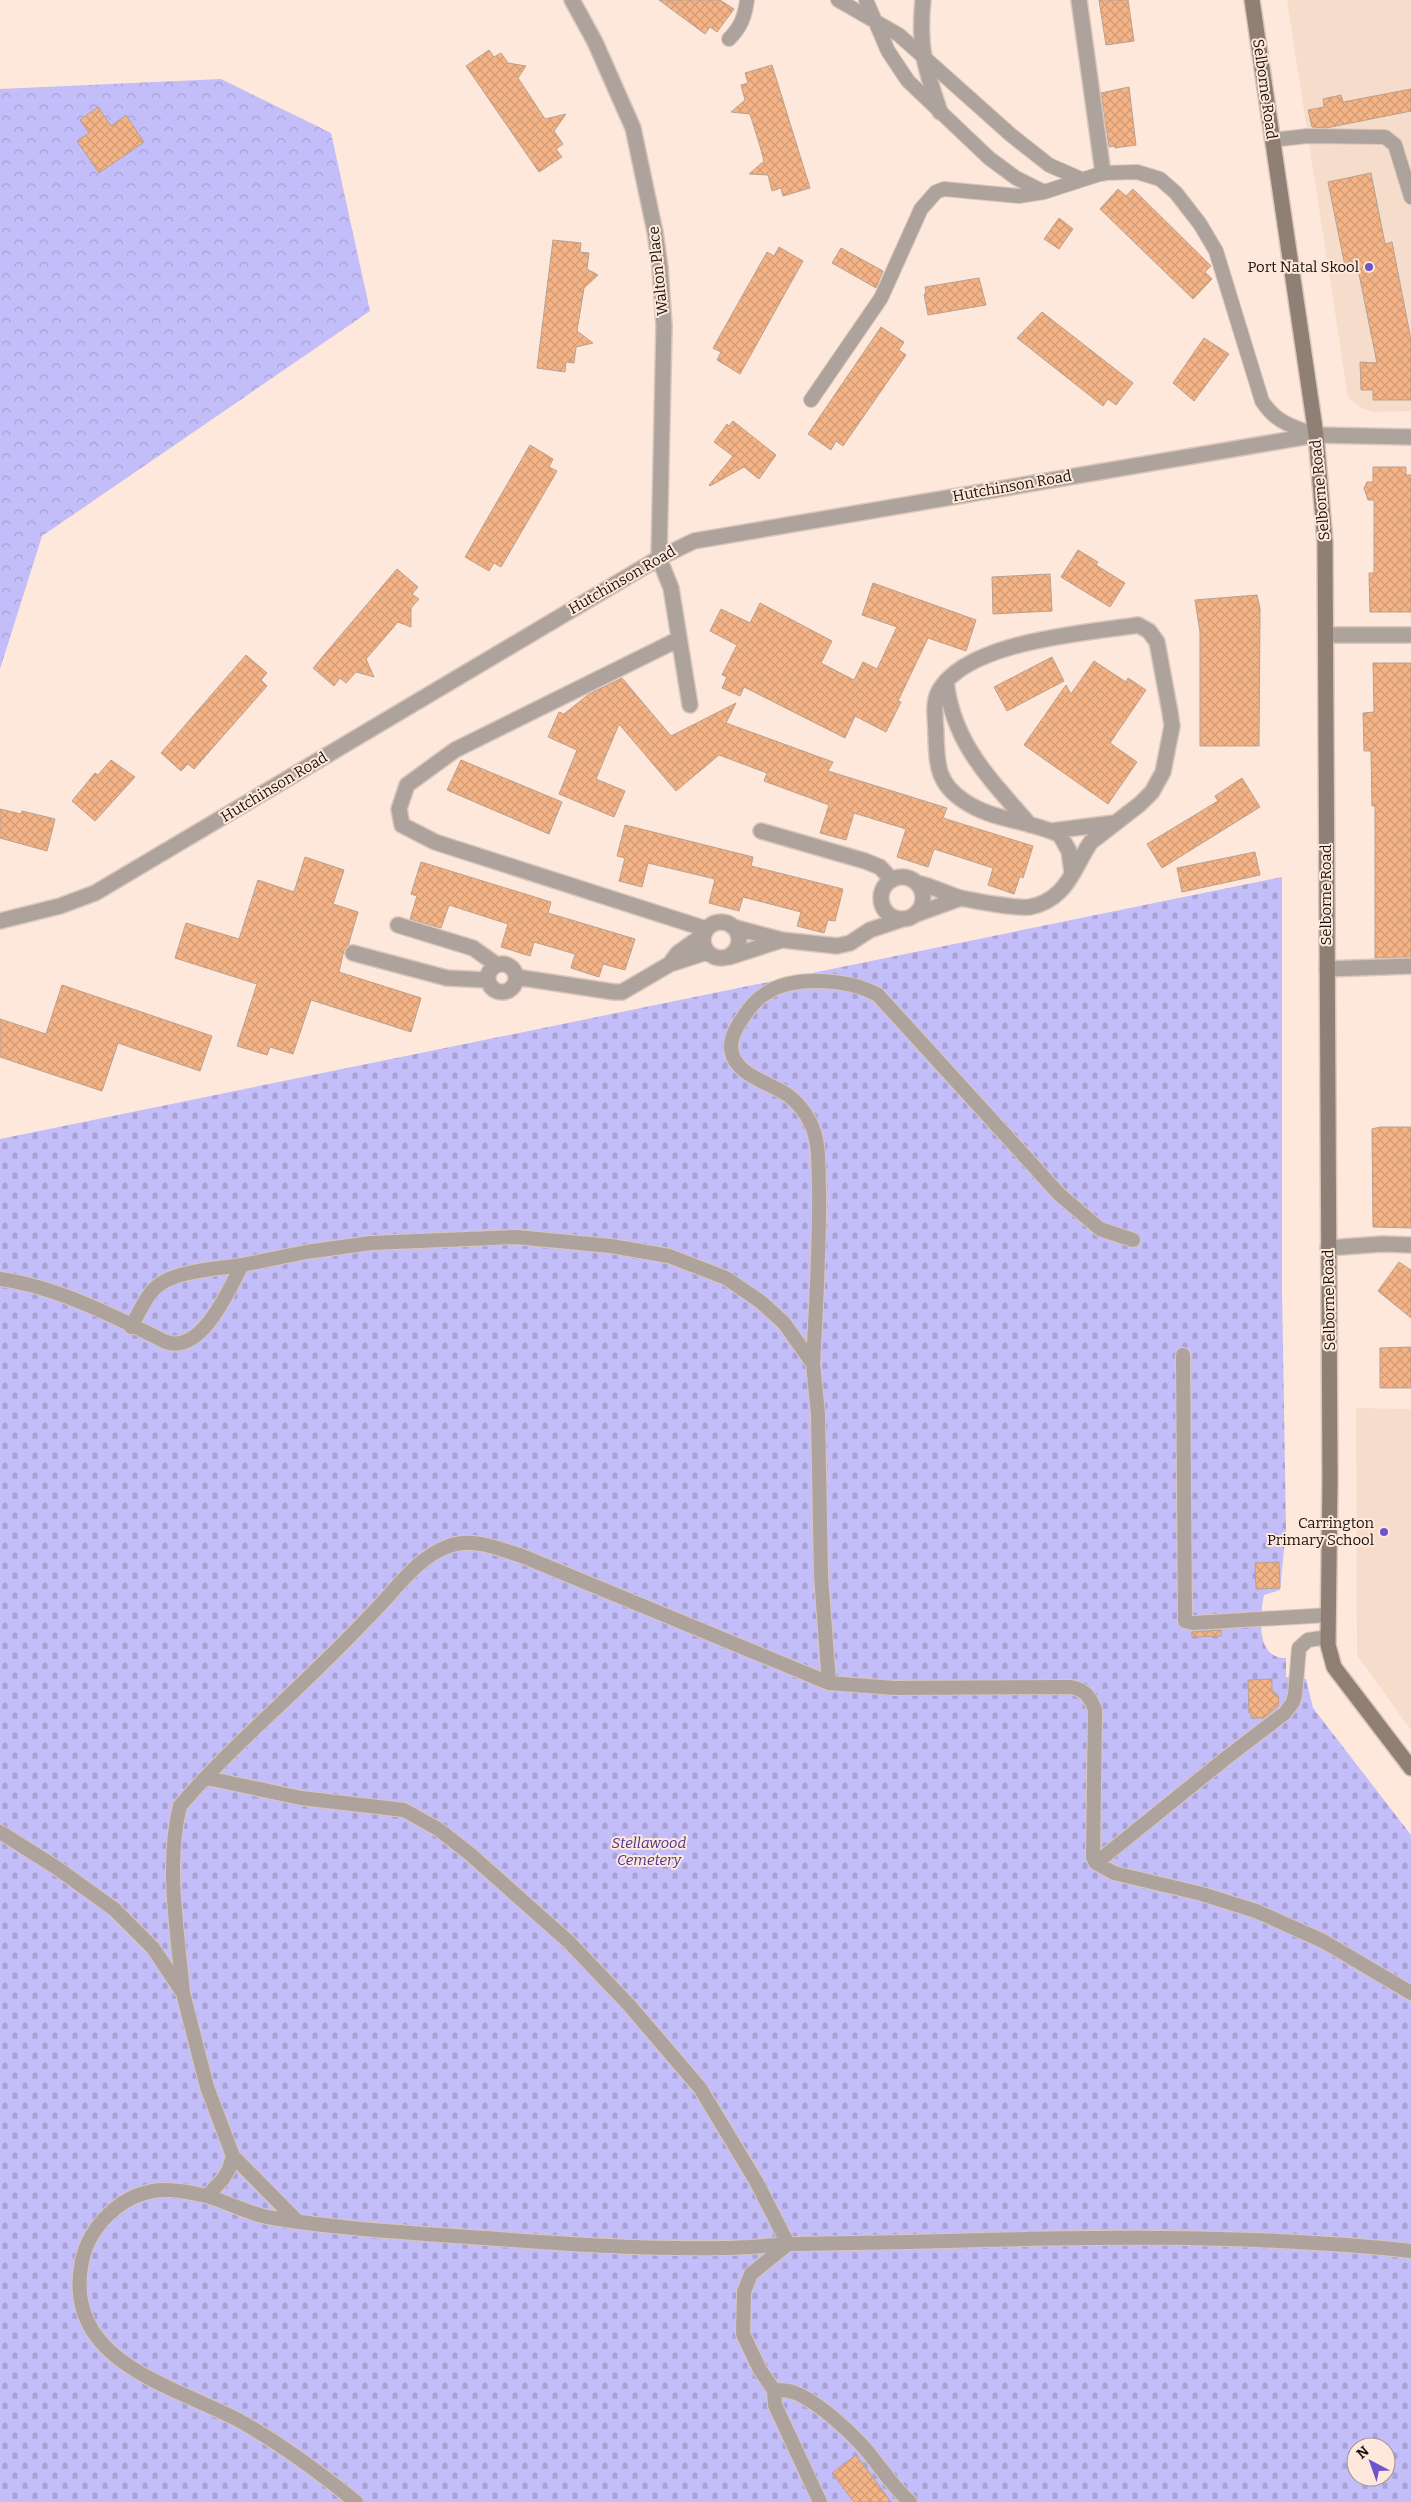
<svg xmlns="http://www.w3.org/2000/svg" width="1411" height="2502" viewBox="0 0 1411 2502" font-family="Bitter,serif">
<defs>
<pattern id="cemetery-stones" width="16" height="16" patternUnits="userSpaceOnUse" patternTransform="scale(1.25)"><rect width="16" height="16" fill="#c3bdf9"/><path d="M2 7V4a2 2 0 0 1 4 0v3zM10 15v-3a2 2 0 0 1 4 0v3z" fill="#a7a1d4"/></pattern>
<pattern id="park-crowns" width="20" height="18" patternUnits="userSpaceOnUse" patternTransform="scale(1.25)"><rect width="20" height="18" fill="#c3bdf9"/><path d="M2 6a3 3 0 1 1 6 0M12 15a3 3 0 1 1 6 0" fill="none" stroke="#a7a1d4"/></pattern>
<pattern id="building-cross-hatch" width="8" height="8" patternUnits="userSpaceOnUse" patternTransform="scale(1.25)"><rect width="8" height="8" fill="#f5b487"/><path d="M0 0l8 8M0 8l8-8" fill="none" stroke="#d19a73"/></pattern>
</defs>
<rect width="100%" height="100%" fill="#fee8db"/>
<!-- built -->
<path fill="#f6dcca" d="M1287 0H1411V411L1372 412 1360 407 1348 397Z
M1356 1408 1411 1409V1730L1357 1655Z"/>
<!-- cemetery -->
<path fill="url(#cemetery-stones)" fill-rule="evenodd" d="M1282 877V1289L1286 1529 1280 1590 1264 1595C1260 1615 1255 1659 1286 1658V1677L1306 1679 1313 1708 1411 1835V2502H0V1139ZM1356 2447H1386V2477H1356Z"/>
<!-- park -->
<path fill="url(#park-crowns)" d="M221 79 331 133 370 311 42 536 0 669V89Z"/>
<!-- building -->
<path fill="url(#building-cross-hatch)" stroke="#b9a190" d="M659 0H720L734 9 717 32 710 27 705 34Z
M1099 0H1128L1134 41 1106 45Z
M489 50 494 57 501 53 508 63 526 66 518 78 545 119 566 114 554 131 563 144 556 149 562 157 539 172 466 66Z
M772 65 810 188 783 196 781 188 772 191 768 175 749 174 764 161 760 146 750 114 731 112 745 100 741 85 748 83 745 73Z
M1129 87 1136 145 1115 148V146L1109 147 1101 93Z
M1411 89V111L1326 128 1312 127 1308 110 1324 107 1323 99 1341 95 1343 102Z
M98 107 111 126 126 115 144 142 99 173 77 141 89 133 80 120Z
M1371 173 1385 244 1392 242 1411 340V400H1373V390H1361L1360 362 1377 363 1357 264 1345 266 1328 182Z
M1118 189 1126 196 1133 189 1211 266 1205 272 1212 279 1193 299 1100 209Z
M1059 218 1073 229 1059 249 1044 239Z
M553 240 581 243 580 252 589 253 587 269 598 275 584 288 577 331 593 343 576 347 574 363 566 362 565 372 537 368Z
M779 247 803 261 740 374 717 360 721 352 713 348 767 252 774 256Z
M841 248 883 271 876 288 832 263Z
M979 278 986 305 928 315 924 294H926L925 287Z
M1042 312 1133 383 1116 405 1108 399 1103 406 1017 338Z
M881 327 904 342 899 350 906 355 843 446 836 441 831 450 808 434Z
M1204 338 1229 354 1194 401 1173 383Z
M733 421 776 455 759 479 744 467 710 486 709 485 733 456 714 442 727 424 729 426Z
M530 445 553 459 549 467 557 471 501 567 494 563 489 571 465 557Z
M1373 467H1406V475H1411V612H1370L1369 573H1374V500H1368L1364 488 1367 482H1373Z
M1078 550 1098 562 1096 565 1125 583 1110 607 1061 577Z
M397 569 418 587 412 594 419 599 411 608V627L398 622 366 659 374 677 356 672 346 683 340 678 334 686 313 668Z
M1050 574 1052 611 993 614 992 577Z
M873 583 976 620 966 651 928 638 898 701 901 702 886 732 855 716 845 738 744 687 740 696 722 688 727 677 722 675 737 645 710 631 721 609 750 623 760 603 832 641 821 663 854 680 863 662 877 669 897 627 862 615Z
M1257 595 1260 608 1259 746H1200V632L1195 600Z
M246 655 267 673 261 680 267 686 194 769 188 764 181 771 161 753Z
M1052 657 1064 681 1007 711 994 687Z
M1094 661 1126 682 1128 678 1146 690 1110 743 1137 762 1108 804 1024 745 1066 685 1071 694Z
M1373 663H1411V957L1375 958V806H1372L1371 751H1364L1363 713 1374 712Z
M622 678 671 736 736 703 726 723 833 762 828 771 947 808 943 818 1033 846 1023 878 1020 876 1014 894 988 885 993 868 934 849 928 867 897 857 906 829 854 813 846 840 820 833 829 805 764 781 767 773 719 755 676 791 619 724 596 779 625 791 614 817 559 794 577 750 548 737 559 712 564 714 589 694Z
M111 760 135 777 95 821 72 801 95 773 98 775Z
M461 760 562 802 549 834 447 790Z
M1242 778 1260 807 1162 868 1147 844 1218 801 1215 796Z
M0 809 21 814 22 811 55 819 47 851 0 838Z
M625 825 753 857 751 866 843 889 835 921 828 920 824 933 797 926 801 912 743 897 739 911 709 903 715 879 648 863 642 887 619 881 625 858 617 856Z
M1255 852 1260 875 1182 892 1177 868Z
M305 857 344 870 333 904 358 912 348 946 344 950 339 972 421 998 411 1032 311 1000 293 1054 270 1047 267 1055 237 1046 257 984 175 958 186 923 239 939 258 880 294 892Z
M421 862 551 902 548 913 635 939 625 970 603 964 599 977 571 968 575 954 534 942 530 956 501 947 508 924 449 905 441 928 410 919 417 896 411 894Z
M62 985 212 1036 200 1071 118 1043 102 1091 0 1057V1019L46 1034Z
M1380 1127H1411V1228L1373 1227 1372 1129Z
M1399 1262 1411 1270V1318L1378 1291Z
M1411 1347V1388H1380V1348Z
M1279 1562 1280 1588 1256 1589 1255 1563Z
M1221 1630V1636L1192 1637V1632Z
M1272 1679V1690L1279 1697 1278 1706 1264 1718H1251V1713H1249L1248 1680Z
M856 2455 891 2502H854L832 2473Z"/>
<g fill="none" stroke-linecap="round" stroke-linejoin="round">
<!-- lane casing -->
<g stroke="#dac6ba" stroke-width="16">
<path id="lane" d="M838 0 899 35 1011 135 1049 165 1081 179
M866 0 888 51 908 81 989 158 1016 178 1044 192 1103 173 1137 172 1160 179 1176 193 1200 224 1216 251 1262 401C1276 423 1292 426 1316 435
M729 39C741 27 745 16 747 0
M1272 140 1307 136 1385 137 1395 145 1411 197
M811 400 881 298 921 209 936 192 944 189 1019 196 1044 192
M0 1279C57 1287 114 1316 166 1342 202 1354 228 1291 242 1265L306 1252 371 1243 516 1237 611 1246 669 1256 726 1278 761 1302 784 1323 813 1364 818 1414 821 1576 829 1683 894 1688 1071 1687C1086 1690 1090 1697 1095 1710L1093 1857 1096 1863 1226 1758 1285 1713 1293 1702 1295 1695 1299 1648 1308 1640 1328 1637
M131 1327C138 1315 144 1300 153 1290 171 1270 217 1269 242 1265
M1183 1355 1185 1621 1193 1623 1329 1615
M813 1364C816 1304 820 1245 819 1185 818 1164 820 1141 810 1122 806 1113 797 1102 789 1096 770 1082 732 1075 731 1047 731 1035 738 1025 744 1016 750 1007 756 999 765 994 793 974 849 979 878 995L1059 1194 1100 1229 1133 1240
M207 1778 301 1798 404 1810 438 1829 470 1854 569 1942 629 2005 700 2088 756 2181 788 2244 751 2274 744 2292 743 2334 760 2370 774 2390 775 2405 820 2502
M0 1832 57 1868 114 1909 153 1948 183 1993 207 2087 233 2156 229 2169 223 2179 207 2196
M1096 1863 1114 1873 1202 1894 1256 1911 1323 1941 1411 1993
M183 1993C178 1933 165 1866 180 1806 223 1755 275 1711 322 1664 343 1644 363 1623 383 1602 402 1581 421 1556 449 1546 473 1537 499 1549 522 1556L829 1683
M233 2156 298 2222
M774 2390C778 2390 784 2390 789 2391 815 2397 859 2439 875 2461 886 2475 896 2490 910 2502
M356 2502C319 2472 281 2444 240 2421 173 2385 61 2362 82 2261 89 2227 119 2197 153 2191 169 2188 190 2192 206 2196 229 2202 249 2215 273 2218 328 2227 384 2231 440 2235 533 2241 628 2250 722 2248 746 2248 769 2245 793 2244 831 2243 869 2243 908 2242 1076 2237 1244 2233 1411 2251"/>
</g>
<!-- street casing -->
<g stroke="#dac6ba" stroke-width="18">
<path id="street" d="M572 0 595 42 633 128 655 232 660 267 664 326 659 558 671 588 690 705
M923 0C918 47 925 68 940 112
M1079 0 1103 173
M1326 635H1411
M679 639 455 750 407 785 399 809 402 825 435 842 706 929
M946 681C953 744 991 780 1030 825
M761 831 865 861 880 867 892 880
M1051 831 1114 823
M881 898a21 21 0 1 1 42 0a21 21 0 1 1-42 0Z
M917 883C933 886 946 894 961 898 974 901 1019 909 1030 907 1041 905 1052 899 1060 891 1074 877 1080 857 1091 842L1140 804 1152 792 1163 772 1172 726 1170 712 1157 642 1149 631 1138 625C1086 633 967 641 939 691 932 704 936 721 936 735 937 765 937 783 964 801 993 821 1029 820 1060 835L1069 851 1072 873
M914 915 961 898
M0 921 60 906 95 893 659 558 694 541 1316 435 1411 437
M703 940a18 18 0 1 1 36 0a18 18 0 1 1-36 0Z
M398 925 473 948 497 965
M733 927 782 940 837 946 850 943 870 930 903 919
M353 953 447 978 487 980
M729 957 782 940
M672 961 678 953 703 935
M488 978a14 14 0 1 1 28 0a14 14 0 1 1-28 0Z
M1327 969 1411 966
M516 977 614 992H622L670 964 707 952
M1328 1248 1382 1244 1411 1245"/>
</g>
<!-- secondary casing -->
<g stroke="#dac6ba" stroke-width="18">
<path id="secondary" d="M1252 0 1316 435 1325 542 1330 1480 1328 1645 1334 1667 1411 1768"/>
</g>
<!-- lane -->
<use href="#lane" stroke="#aea39c" stroke-width="14"/>
<!-- street -->
<use href="#street" stroke="#aea39c" stroke-width="15"/>
<!-- secondary -->
<use href="#secondary" stroke="#8f7f75" stroke-width="15"/>
</g>
<!-- markers -->
<g fill="#6d53cc" stroke="#fee8db" stroke-width="2">
<circle cx="1369" cy="267" r="5"/>
<circle cx="1384" cy="1532" r="5"/>
</g>
<g text-anchor="middle" stroke-width="4" stroke-linejoin="round" paint-order="stroke">
<!-- street labels -->
<g font-size="15" fill="#1a110c" stroke="#fee8db">
<text transform="translate(1265 89) rotate(82)" y="5">Selborne Road</text>
<text transform="translate(658 271) rotate(-96)" y="5">Walton Place</text>
<text transform="translate(1012 486) rotate(-10)" y="5">Hutchinson Road</text>
<text transform="translate(1320 490) rotate(-95)" y="5">Selborne Road</text>
<text transform="translate(622 580) rotate(-30)" y="5">Hutchinson Road</text>
<text transform="translate(274 787) rotate(-31)" y="5">Hutchinson Road</text>
<text transform="translate(1326 895) rotate(-90)" y="5">Selborne Road</text>
<text transform="translate(1329 1300) rotate(-91)" y="5">Selborne Road</text>
</g>
<!-- poi labels -->
<g font-size="15" fill="#1a110c" stroke="#fee8db" text-anchor="end">
<text x="1359" y="272">Port Natal Skool</text>
<text x="1374" y="1528">Carrington<tspan x="1374" dy="17">Primary School</tspan></text>
</g>
<!-- park labels -->
<g font-size="15" font-style="italic" fill="#4a3494" stroke="#fee8db">
<text x="649" y="1848">Stellawood<tspan x="649" dy="17">Cemetery</tspan></text>
</g>
</g>
<!-- north arrow -->
<g transform="translate(1371 2462) rotate(319)"><circle r="24" fill="#fee8db" stroke="#a39288"/>
<path d="M0-4L9 19L0 12L-9 19Z" fill="#6d53cc"/>
<text y="-8" font-size="14" font-weight="bold" text-anchor="middle" fill="#1a110c">N</text>
</g>
</svg>
